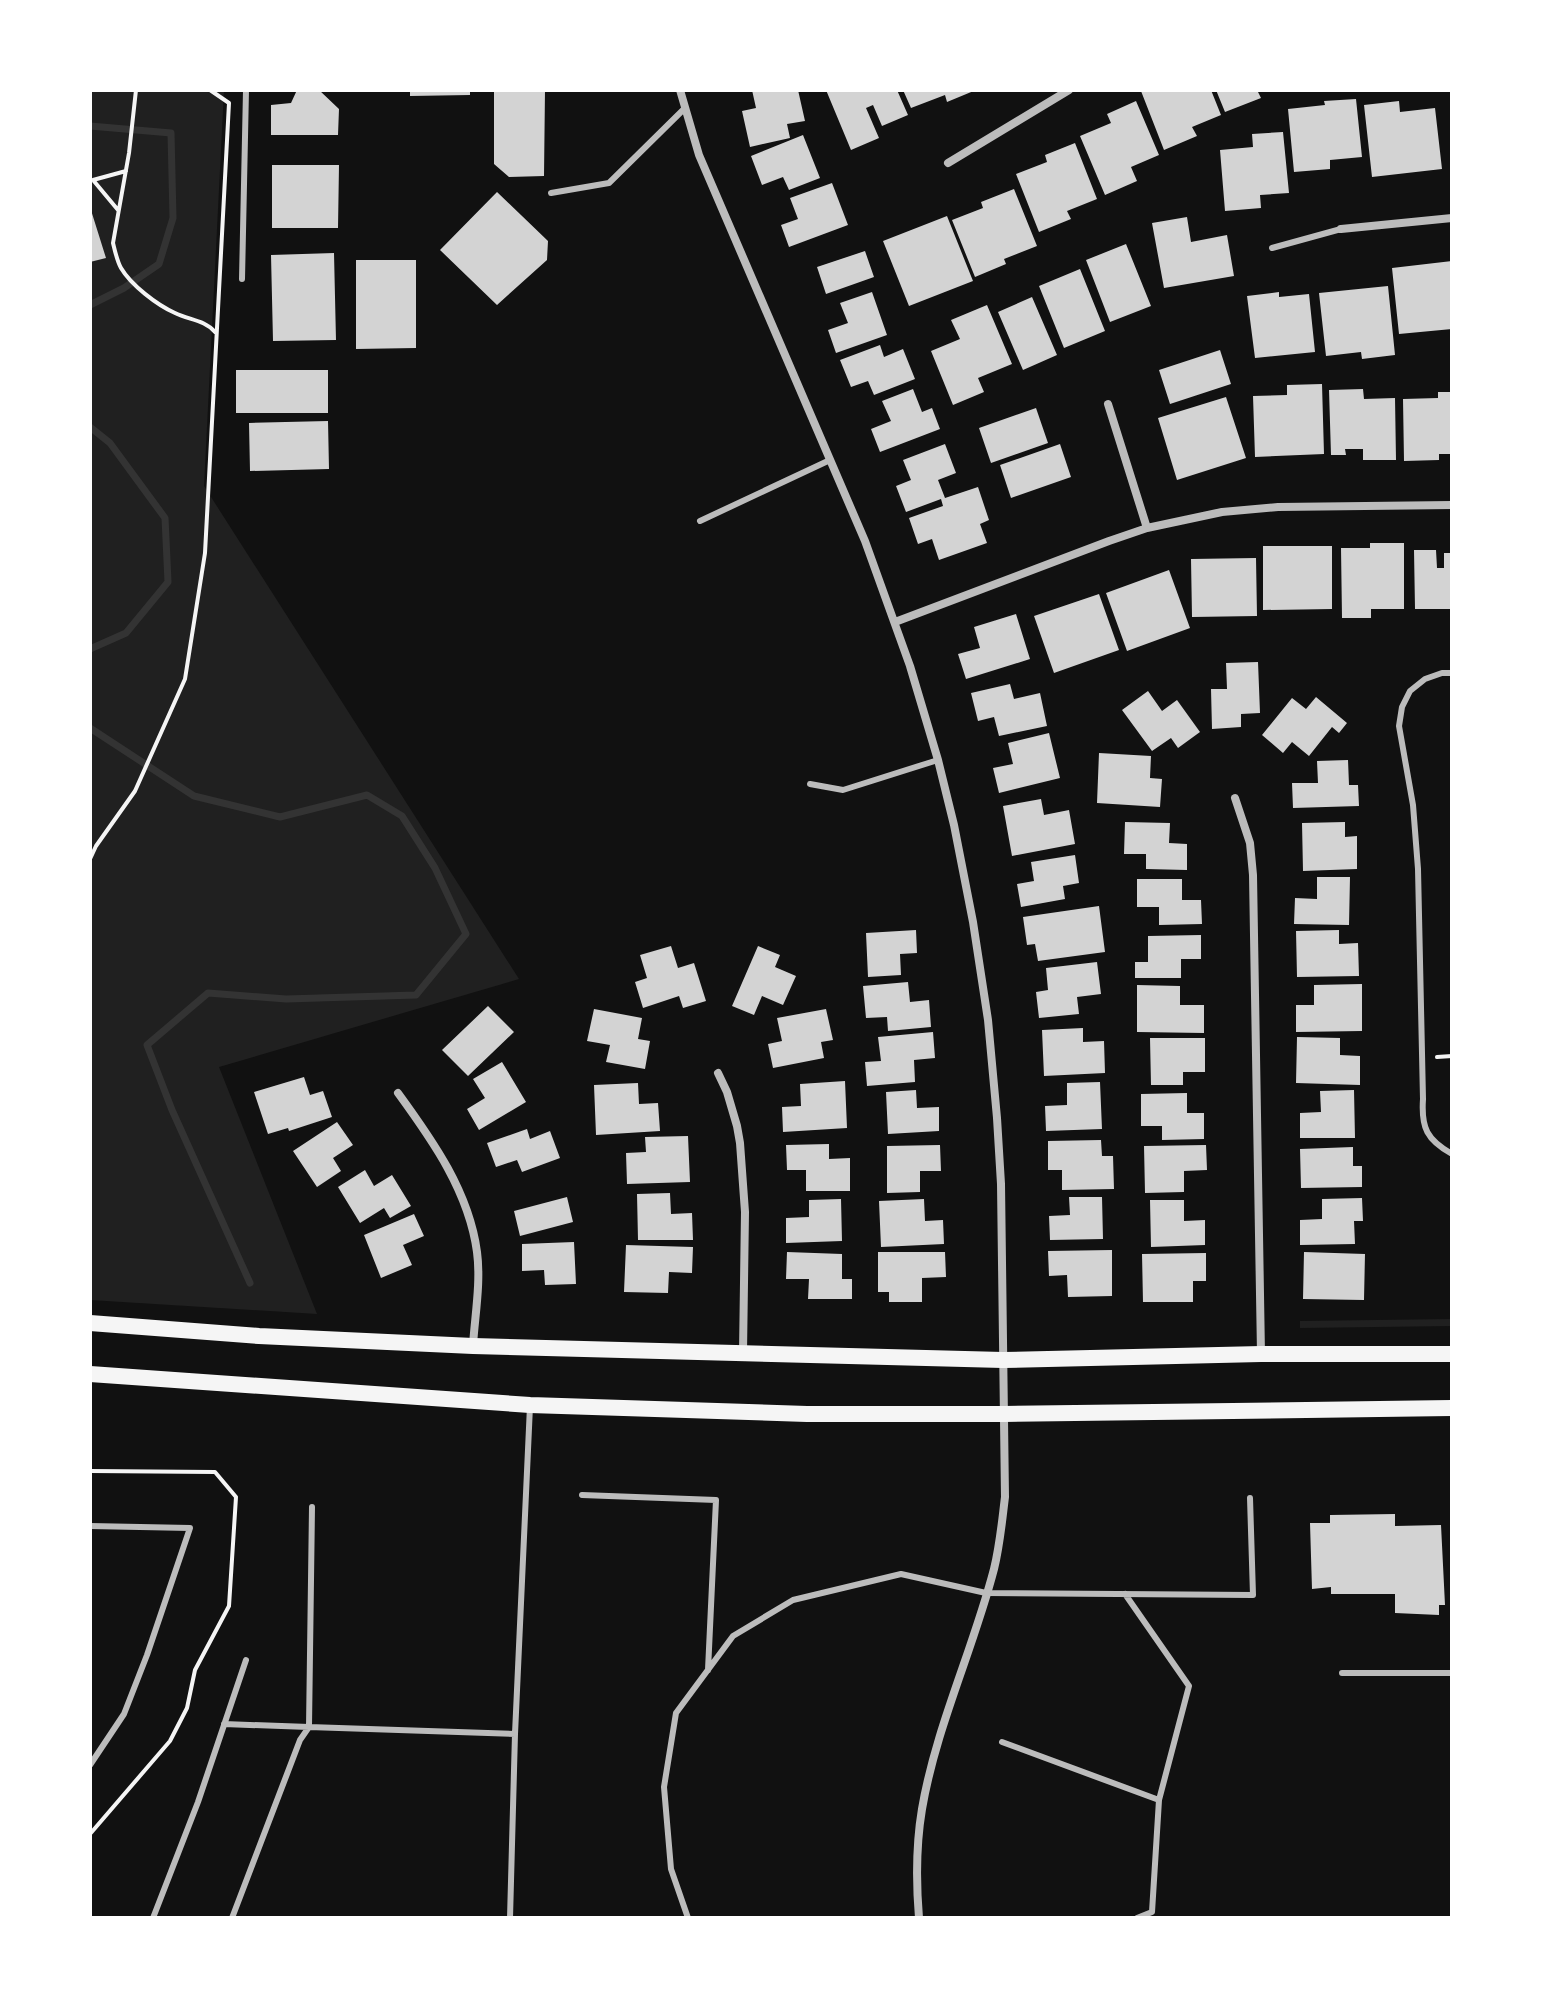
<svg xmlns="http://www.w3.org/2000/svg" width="1542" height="2008" viewBox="0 0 1542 2008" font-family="'Alegreya Sans',sans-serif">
<rect width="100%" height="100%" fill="#111"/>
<!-- green -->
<path fill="#202020" d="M90 90H224L204 486 519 979 219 1067 317 1314 90 1300Z
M1452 1319V1326L1300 1328V1321Z"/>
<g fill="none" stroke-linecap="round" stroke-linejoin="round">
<!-- stream -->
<path stroke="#333" stroke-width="7" d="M90 126 171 133 173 218 159 264 124 288 90 305
M90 427 110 443 165 518 168 582 126 633 90 649
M90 728 194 796 280 817 367 795 402 816 435 868 466 934 416 995 286 999 208 993 147 1045 172 1110 250 1283"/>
</g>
<!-- building -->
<path fill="#d3d3d3" d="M297 90H319L339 109 338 135H271V105L291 103Z
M410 90H470V95L410 96Z
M494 90H545L544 176 509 177 494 164Z
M752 90H798L805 121 787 124 790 138 750 147 742 111 756 108Z
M826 90H897L908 115 882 126 873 105 866 108 879 138 851 150Z
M903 90H976L947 102 945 95 911 108Z
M1143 90H1211L1221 115 1192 127 1197 136 1164 150 1141 91Z
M1216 90H1257L1261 98 1225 112Z
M1356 99 1362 157 1330 160V169L1294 172 1288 109 1325 105 1324 101Z
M1136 101 1159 155 1131 167 1137 181 1105 195 1080 136 1111 123 1107 114Z
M1399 101 1400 112 1435 108 1442 169 1372 177 1364 105Z
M1283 132 1289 193 1260 195 1261 208 1225 211 1220 150 1253 147 1252 134Z
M803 135 820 178 789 190 783 177 762 185 751 156Z
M1075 143 1097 199 1067 211 1071 219 1039 232 1016 174 1047 162 1045 155Z
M272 165H339L338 228H272Z
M832 183 848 225 789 247 781 225 798 219 790 198Z
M1014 189 1037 246 1004 259 1006 264 975 277 952 220 983 208 981 202Z
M497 192 548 241 547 260 497 305 440 250Z
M90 207 106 258 90 262Z
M947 216 973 281 909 306 883 241Z
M1187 217 1191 242 1227 235 1234 276 1164 288 1152 223Z
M1126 244 1151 306 1110 322 1086 260Z
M865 251 874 277 826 294 817 267Z
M334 253 336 340 273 341 271 255Z
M356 260H416V348L356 349Z
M1452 261V329L1399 334 1392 268Z
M1080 269 1105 331 1064 348 1039 286Z
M1388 286 1395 355 1362 359 1361 352 1326 356 1319 293Z
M872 292 887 335 836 353 828 330 848 323 840 303Z
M1279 292V297L1309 294 1315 352 1255 358 1247 296Z
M1032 297 1057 355 1023 370 998 312Z
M987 305 1012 364 978 378 984 392 953 405 931 351 960 339 951 320Z
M880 345 884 357 903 349 915 379 874 395 868 381 851 387 840 360Z
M1220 350 1231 384 1170 404 1159 370Z
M236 370H328V413H236Z
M1322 384 1324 454 1255 457 1253 396 1287 395V385Z
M913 389 922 412 932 408 940 429 880 452 871 429 891 421 882 401Z
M1363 389 1364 399 1395 398 1396 460H1363V449H1345L1346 455H1331L1329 390Z
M1438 392H1452V454H1439V460L1404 461 1403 399 1438 398Z
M1226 397 1246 458 1177 480 1158 418Z
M1036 408 1048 443 991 463 979 428Z
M328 421 329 469 250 471 249 423Z
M945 444 956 473 938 480 945 498 978 487 989 520 980 524 987 543 939 560 932 539 918 544 909 518 943 506 941 499 906 512 896 486 911 480 903 460Z
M1060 444 1071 477 1011 498 1000 465Z
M1370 543H1404V609H1371V618H1342L1341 548H1370Z
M1263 546H1332V609L1263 610Z
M1414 550H1436L1437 568H1444V553H1452V609H1415Z
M1256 558 1257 616 1192 617 1191 559Z
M1169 570 1190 628 1127 651 1106 593Z
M1099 594 1119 650 1054 673 1034 616Z
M1016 614 1030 659 966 679 958 654 980 648 974 627Z
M1258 662 1260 713 1241 714V727L1212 729 1211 689H1227L1226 663Z
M1010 684 1014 699 1040 693 1047 726 999 736 994 717 978 721 971 693Z
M1148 691 1162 711 1177 700 1200 732 1178 748 1171 738 1152 751 1122 710Z
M1316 697 1347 723 1339 733 1332 727 1309 756 1292 742 1283 753 1262 735 1292 698 1306 709Z
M1049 733 1060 778 999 793 993 768 1013 764 1008 743Z
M1099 753 1151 756 1150 778 1162 779 1160 807 1097 803Z
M1348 760 1349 785H1358L1359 806 1293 808 1292 783H1318L1317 761Z
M1041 799 1044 815 1069 810 1075 844 1012 856 1003 806Z
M1125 822 1170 823 1169 843 1187 844V870L1146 869V854H1124Z
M1345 822V837L1357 836V869L1303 871 1302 823Z
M1075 855 1079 883 1063 886 1065 899 1021 907 1017 884 1034 881 1031 862Z
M1317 877H1350L1349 925 1294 924 1295 898 1317 899Z
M1137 879H1182V900H1201L1202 924 1159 925V907H1137Z
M1099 906 1105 952 1038 961 1035 944 1027 945 1023 917Z
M916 930 917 953 900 954 901 975 868 977 866 933Z
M1339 930V944L1358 943 1359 976 1297 977 1296 931Z
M1201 935V959H1181V978H1135V962H1148V936Z
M671 946 678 968 694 963 706 1001 683 1008 679 996 643 1008 635 982 647 978 640 955Z
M758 946 780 955 775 967 796 976 783 1005 762 996 754 1015 732 1006Z
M1097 962 1101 994 1077 997 1079 1014 1039 1018 1036 992 1048 990 1046 968Z
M908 982 910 1002 929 1000 931 1027 888 1031 887 1017 866 1018 863 986Z
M1362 984V1031L1296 1032V1005H1314V985Z
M1137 985 1180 986V1005H1204V1033L1137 1032Z
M488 1006 514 1032 468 1076 442 1050Z
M594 1009 642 1018 638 1039 650 1041 645 1069 606 1062 610 1045 587 1041Z
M826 1009 833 1040 821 1042 824 1058 773 1068 768 1044 782 1041 777 1018Z
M1083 1028V1042L1104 1041 1105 1073 1044 1076 1042 1030Z
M933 1032 935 1058 914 1060 915 1082 867 1086 865 1062 881 1061 878 1037Z
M1297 1037 1340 1038V1055L1360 1056V1085L1296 1083Z
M1150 1038H1205V1072H1183V1085H1151Z
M502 1062 526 1102 479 1130 467 1109 485 1098 473 1079Z
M304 1077 310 1095 323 1091 332 1117 289 1131 288 1128 268 1134 254 1092Z
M845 1081 847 1128 783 1132 782 1107 801 1106 800 1084Z
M1100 1082 1102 1129 1046 1131 1045 1106 1067 1105V1083Z
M638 1083 639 1104 658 1103 660 1131 596 1135 594 1085Z
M916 1090 917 1108 939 1107V1131L888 1134 886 1092Z
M1354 1090 1355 1138H1300V1113L1321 1112 1320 1091Z
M1187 1093V1113H1204V1139L1162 1140V1126H1141V1094Z
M337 1122 353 1145 333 1158 341 1171 317 1187 293 1151Z
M527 1129 530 1139 550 1131 560 1158 522 1172 517 1160 496 1167 487 1143Z
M688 1136 690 1182 627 1184 626 1153 646 1152 645 1137Z
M1101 1140 1102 1156H1113L1114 1189 1062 1190V1170H1048V1141Z
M829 1144V1159L850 1158V1191H806V1170H787L786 1145Z
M940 1145 941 1171H920V1192L887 1193V1146Z
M1206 1145 1207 1170 1184 1171V1192L1145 1193 1144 1146Z
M1353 1147V1166H1362V1187L1301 1188 1300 1149Z
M365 1170 374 1186 392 1175 411 1206 390 1218 384 1208 360 1223 338 1187Z
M670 1193 671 1214 692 1213 693 1240H638L637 1194Z
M567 1197 573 1222 520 1236 514 1211Z
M1069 1197H1102L1103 1239 1050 1240 1049 1216 1070 1215Z
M1362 1198 1363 1221H1354L1355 1244 1300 1245V1220L1322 1219V1199Z
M841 1199 842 1241 786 1243V1218L809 1217V1200Z
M924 1199 925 1221 943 1220 944 1244 881 1247 879 1201Z
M1150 1200H1184V1221L1205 1220V1245L1151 1247Z
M414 1214 424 1236 403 1245 412 1265 381 1278 364 1235Z
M574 1242 576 1284 545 1285 544 1270 522 1271V1244Z
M626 1245 693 1247 692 1273 669 1272 668 1293 624 1292Z
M1112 1250V1296L1068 1297 1067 1275 1049 1276 1048 1251Z
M787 1252 842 1254V1279H852V1299H808L809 1279H786Z
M878 1252H945L946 1277 922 1278V1302H889V1292H878Z
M1304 1252 1365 1254 1364 1300 1303 1299Z
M1206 1253V1281H1193V1302H1143L1142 1254Z
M1395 1514V1526L1441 1525 1445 1605H1439V1615L1395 1613V1594H1331V1587L1312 1589 1310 1523H1330V1515Z"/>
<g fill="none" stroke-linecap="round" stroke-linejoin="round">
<!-- path -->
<path stroke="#f5f5f5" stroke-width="4" d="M136 90 129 153 113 243C115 251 117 261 121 268 131 285 157 305 175 313 189 320 205 320 215 332
M93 180 118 210
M93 180 126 171
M90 859 96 846 135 791 185 679 205 553 229 103 210 90
M1437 1057 1452 1056
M90 1471 215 1472 236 1497 229 1606 195 1670 187 1708 170 1741 90 1834"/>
<!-- service -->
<path stroke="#bcbcbc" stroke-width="6" d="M551 193 609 183 684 109
M1272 248 1341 229
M242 279 246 90
M700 521 830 460
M1452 673H1442L1425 679 1410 691 1402 707 1399 726 1413 805 1418 869 1423 1099C1421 1128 1427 1140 1452 1154
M810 784 843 790 938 760
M582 1495 716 1500 708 1670
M90 1526 190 1528 147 1655 124 1714 90 1765
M1125 1594 1189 1686 1159 1800 1152 1912 1137 1918
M1342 1673H1452
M224 1724 309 1727 312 1507
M515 1734 530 1406
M1002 1742 1159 1800
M153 1918 198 1802 246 1660
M232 1918 300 1740 309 1727 515 1734 510 1918
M688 1918 671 1869 664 1787 676 1713 733 1636 793 1600 901 1574 986 1593 1253 1595 1250 1498"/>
<!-- minor -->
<path stroke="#bcbcbc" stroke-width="8" d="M680 90 699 155 865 541 910 666 938 760 954 825 973 922 988 1020 997 1118 1001 1184 1005 1497C1002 1521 1000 1545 994 1569 973 1650 936 1727 922 1809 916 1845 916 1882 919 1918
M948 163 1069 90
M1341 229 1452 218
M1108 404 1147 528
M895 622 1109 541 1147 528 1222 512 1278 507 1452 505
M1235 798 1250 843 1253 875 1261 1354
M718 1073 727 1092 737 1126 740 1143 745 1212 743 1353
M398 1093C433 1141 469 1192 477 1252 481 1282 475 1315 473 1345"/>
<!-- secondary -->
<path stroke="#f5f5f5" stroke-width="16" d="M90 1323 259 1336 473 1346 1003 1360 1261 1354H1452
M90 1374 530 1405 807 1414H1004L1452 1408"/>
</g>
<!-- border -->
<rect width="1542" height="2008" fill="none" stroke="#ffffff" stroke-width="184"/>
</svg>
